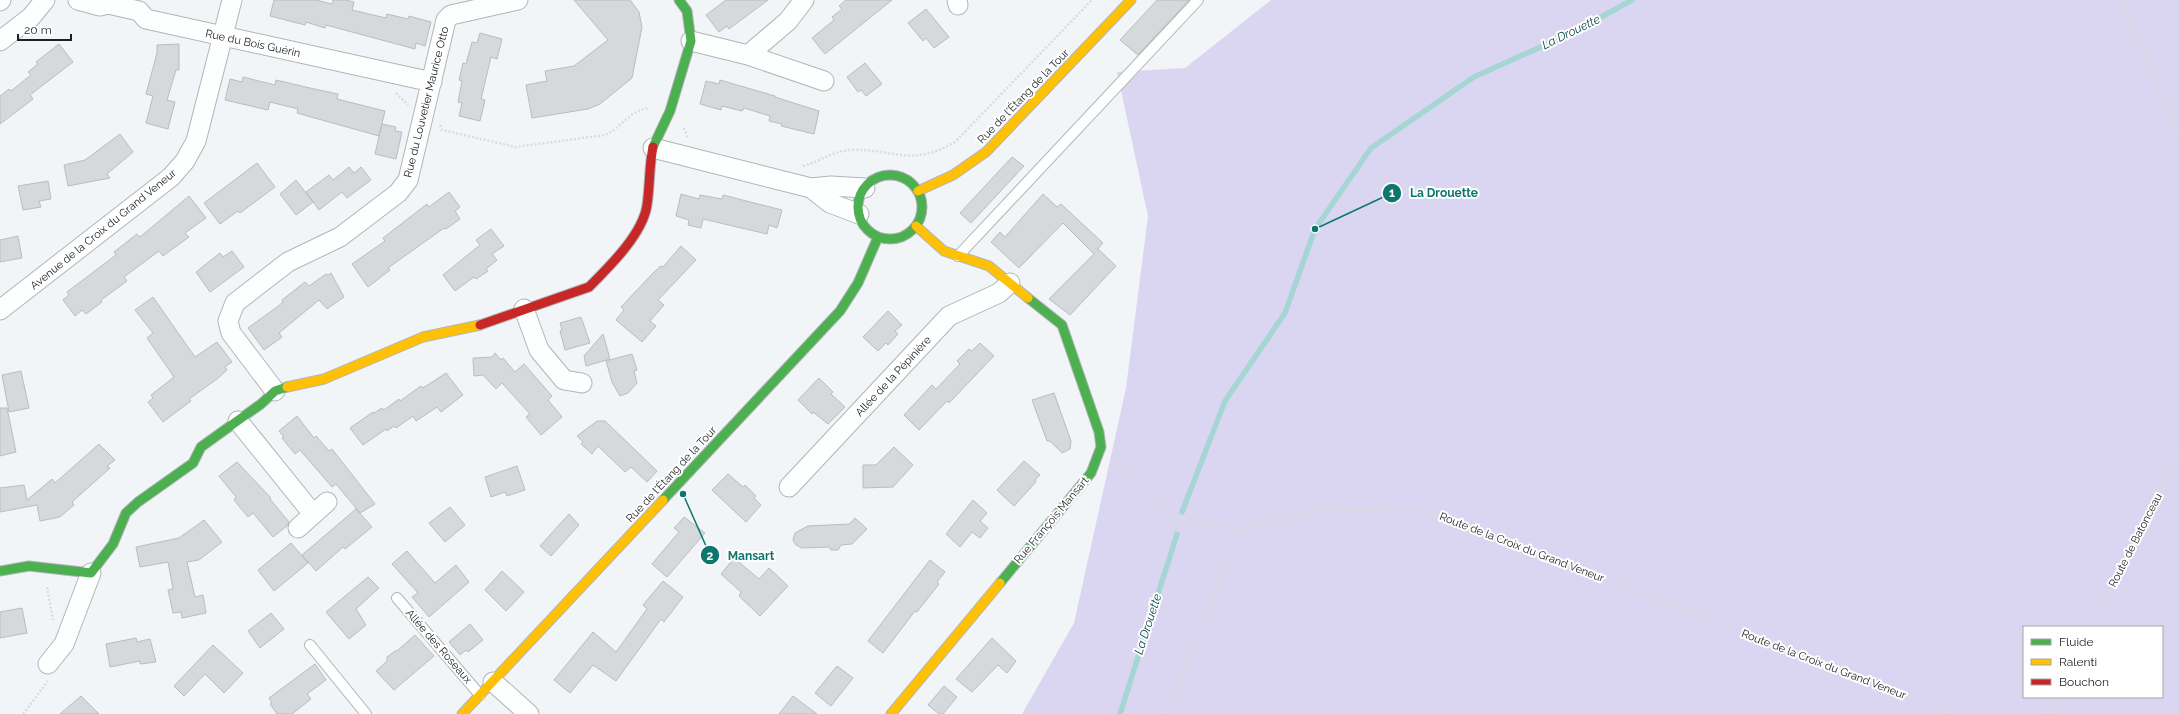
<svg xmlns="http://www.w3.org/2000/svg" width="2179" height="714" viewBox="0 0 2179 714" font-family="Raleway,sans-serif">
<rect width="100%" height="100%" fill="#f2f5f8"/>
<!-- green -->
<path fill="#dad6f1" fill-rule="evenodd" d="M1271 0H2179V714H1022L1074 623 1126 388 1148 216 1117 72 1185 68ZM2024 627H2162V697H2024Z"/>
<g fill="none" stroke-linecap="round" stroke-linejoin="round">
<!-- stream -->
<path stroke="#a6d6d4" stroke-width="5.5" d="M1182 512 1225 401 1285 313 1315 229 1371 148 1474 77 1576 31 1632 0
M1120 714 1177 534"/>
</g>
<!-- building -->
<path fill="#d6d9db" stroke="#babdbf" d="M274 0H316L332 4 333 0H346L354 2 352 10 386 18 387 14 408 19 409 16 431 22 425 46 416 43 415 49 326 25 325 28 306 22 305 25 270 16Z
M574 0H630L639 12 642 27 632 78 600 104 588 109 532 118 526 85 547 81 545 71 574 66 608 40Z
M726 0H768L729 29 727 26 719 32 706 15Z
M846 0H892L825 54 812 38 834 20 832 17 842 9 839 6Z
M1157 0H1189L1138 55 1120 40Z
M926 9 949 37 934 48 926 38 923 41 908 23Z
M480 33 502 39 497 59 491 57 481 99 485 100 480 121 459 116 462 103 458 102 462 81 459 80 463 63 466 64 472 42 477 43Z
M59 44 73 62 30 95 33 99 0 124V96L9 89 11 91 31 75 28 72 38 64 36 62Z
M179 44V70H176L167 100 175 102 168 129 146 123 153 96 146 94 157 53V45Z
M865 63 882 84 866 96 861 90 858 92 847 77Z
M243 77 275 85 276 80 310 88 338 94 337 99 385 111 379 136 297 113 298 109 270 102 268 110 225 100 230 79 242 82Z
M720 80 775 96V97L819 111 814 134 781 126 782 124 769 121 770 116 744 108 742 111 722 106 721 110 700 104 706 81 719 84Z
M382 124 396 127 395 131 402 132 396 159 375 154Z
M120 134 133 152 107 174 110 178 68 186 64 165 85 160Z
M1012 157 1024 166 971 223 960 213Z
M257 163 275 187 240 213 238 211 220 224 204 203Z
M349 167 354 173 361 167 371 180 347 198 342 192 319 210 306 192 329 175 333 180Z
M296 180 313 202 296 215 280 194Z
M48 181 51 199 39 201 41 207 23 210 18 186Z
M449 192 460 207 455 211 460 219 446 229 444 228 388 268 390 270 368 287 352 264 385 241 383 238 427 204 429 207Z
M681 194 699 199 700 195 722 199 723 195 782 210 777 228 769 225 767 234 703 219 701 228 688 225 689 220 676 216Z
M1043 194 1057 207 1061 204 1103 243 1097 250 1098 249 1116 266 1070 315 1049 299 1094 254 1063 223 1019 268 991 242 1000 232 1005 237Z
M189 196 206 218 185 233 189 237 163 256 159 251 124 277 127 281 101 300 102 302 86 314 82 310 75 316 63 300 69 295 67 292 116 255 114 252 137 234 140 237Z
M491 229 504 246 492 254 497 260 486 269 488 271 476 279 474 277 455 291 443 275 480 245 476 240Z
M18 236 22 258 0 262V240Z
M681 246 696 260 658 300 664 305 650 321 656 326 642 342 616 320 624 310 621 307 654 272 661 266 663 267Z
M232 251 244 267 210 292 196 272 220 253 223 257Z
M331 273 344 297 327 309 319 300 279 333 282 337 264 350 248 328 277 307 283 302 282 300 305 282 309 286 326 274 328 275Z
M153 297 195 357 217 342 232 362 225 367 227 370 217 379 189 399 191 401 163 422 148 402 153 398 151 395 174 377 147 338 153 333 135 310Z
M888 311 902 325 895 331 898 334 888 345 886 343 878 351 863 337Z
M581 317 590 343 565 350 560 331 562 330 560 323Z
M603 334 610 359 586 366 584 356Z
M980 343 994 356 949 403 947 401 919 430 904 415 932 385 936 389 960 364 957 361 969 349 972 351Z
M495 353 501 360 503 358 515 372 524 364 552 396 548 400 562 417 541 435 526 417 530 414 502 383 496 389 483 375 474 376 473 358 492 357Z
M632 354 637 370 634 371 637 383 628 393 620 396 612 382 606 361Z
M21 371 29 408 9 412 2 375Z
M446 373 463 395 441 412 437 407 416 421 413 416 396 428 394 426 387 431 386 429 363 445 350 428 373 412 374 413 382 408 384 410 399 399 400 401 421 386 423 388Z
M819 378 833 392 831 394 845 407 828 424 813 412 812 414 798 400Z
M1054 393 1071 441 1070 449 1062 453 1050 441H1047L1032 400Z
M0 408H7L16 452 0 456Z
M297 416 314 438 316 436 329 451 332 449 375 504 360 513 336 484 332 487 300 450 295 454 282 438 284 437 279 431Z
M597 421H605L657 471 647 482 631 467 625 472 598 446 592 454 581 444 583 442 577 436Z
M99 444 115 460 107 466 110 468 72 502 74 505 60 517 40 521 37 505 0 512V488L24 485 27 500 52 479 55 483Z
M894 447 913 465 893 487 863 488V465H876Z
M1024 461 1040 475 1035 480 1036 482 1014 506 997 490Z
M237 462 271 498 270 499 289 522 287 526 273 537 253 513 248 517 234 500 236 497 219 476Z
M517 466 525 490 507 496 505 492 491 497 485 477Z
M728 474 743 487 745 485 756 496 754 498 761 505 746 522 712 490Z
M973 500 987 513 980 521 988 528 980 538 972 532 960 547 946 534Z
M450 507 465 525 445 542 429 523Z
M356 509 372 527 345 549 343 547 316 571 302 555Z
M569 514 579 525 551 556 540 546Z
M684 517 705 533 667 577 652 564 679 532 674 528Z
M855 518 867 529 852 544 841 545 838 550H831L829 547 802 548 796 545 793 540 795 533 808 526 849 524Z
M204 520 222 542 199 560 187 562 195 597 203 595 206 613 182 618 181 612 173 613 168 590 173 589 168 562 140 567 136 547 179 538Z
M291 543 308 563 274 591 258 570Z
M407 551 435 583 456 565 469 582 429 617 412 597 418 593 392 564Z
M734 558 759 579 769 568 788 586 760 616 739 596 741 592 721 574Z
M930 560 945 572 937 582 939 584 917 612 915 611 883 653 868 641Z
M502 571 524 592 506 611 485 590Z
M368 577 379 588 356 609 366 625 349 639 326 612Z
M663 581 683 597 664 622 661 619 616 681 593 665 570 693 554 680 593 632 616 652 647 609 643 605Z
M22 608 27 633 0 638V612Z
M271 613 284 629 260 648 248 631Z
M470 624 483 640 468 652 466 650 460 655 449 642Z
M415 635 434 656 394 690 376 671 387 661V657L395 651 398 650Z
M136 638 137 642 150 639 156 662 140 664V661L110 667 106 644Z
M992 638 1016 661 1007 673 998 665 972 692 956 679Z
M213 645 243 673 224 693 205 674 184 696 174 686Z
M315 664 326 680 307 694 311 699 292 714H277L270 704 272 703 269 698Z
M837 666 853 678 831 706 815 693Z
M944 686 957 697 943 714H939L928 705Z
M81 696 99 714H60Z
M793 696 817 714H779Z"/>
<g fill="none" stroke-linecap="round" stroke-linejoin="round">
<!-- lane casing -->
<g stroke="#b2b5b7" stroke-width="12">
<path id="lane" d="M958 256 1198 0
M397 598 480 695
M310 645 366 714"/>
</g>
<!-- street casing -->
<g stroke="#b2b5b7" stroke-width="21">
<path id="street" d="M78 0 100 6 108 4 139 11 146 19 432 82
M957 0 958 5
M0 1 1 0
M0 41 31 17 45 0
M691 41 748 55 788 21 804 0
M748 55 824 81
M653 148 811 188 831 186 865 188
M811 188 830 203 859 214
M524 309 539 350 564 380 582 383
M0 310 171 177 185 161 196 141 232 0
M275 391 231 333 228 321 235 303 288 262 340 237 398 193 408 180 446 20 451 15 518 0
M238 421 313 514
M789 487 949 316 999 293 1010 283
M298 528 327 502
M48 664 64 644 91 573
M493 682 529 714"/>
</g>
<!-- fast casing -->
<g stroke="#b2b5b7" stroke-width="11">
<path id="fast" d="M653 147 670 111 691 41 687 11 679 0
M858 207a32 32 0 1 1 64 0a32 32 0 1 1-64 0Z
M663 500 840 311 858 283 878 237
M0 571 29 566 91 573 113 544 126 513 138 502 193 463 201 447 261 404 275 391 287 387
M1000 583 1091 473 1101 447 1099 432 1062 325 1028 298"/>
</g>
<!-- slow casing -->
<g stroke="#b2b5b7" stroke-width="11">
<path id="slow" d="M918 191 953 175 986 152 1131 0
M916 226 944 251 989 266 1028 298
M287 387 324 379 423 337 480 325
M462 714 663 500
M891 714 1000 583"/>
</g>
<!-- jam casing -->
<g stroke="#b2b5b7" stroke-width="11">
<path id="jam" d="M480 325 589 287C609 267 643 234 647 205 650 186 649 166 653 147"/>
</g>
<!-- path -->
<path stroke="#dadcdc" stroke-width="2.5" stroke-dasharray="2 2" stroke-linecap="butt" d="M2122 0 2179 138
M396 93 408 105
M440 125 442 130 516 147 605 135C621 128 631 109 649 108
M684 128 688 138
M803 166C819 162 833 151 850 150 893 148 911 168 955 142L1092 0
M1115 463 1164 516 1240 530 1320 509 1429 511 1953 714
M47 587 53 620
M2091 627 2179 453
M23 714 48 681
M1166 714 1240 530
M2048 714 2056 697"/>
<!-- lane -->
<use href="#lane" stroke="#fdfefe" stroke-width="10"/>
<!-- street -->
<use href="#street" stroke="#fdfefe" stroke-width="19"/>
<!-- fast -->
<use href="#fast" stroke="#4caf50" stroke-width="9"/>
<!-- slow -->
<use href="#slow" stroke="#ffc107" stroke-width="9"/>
<!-- jam -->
<use href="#jam" stroke="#c62828" stroke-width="9"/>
</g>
<g text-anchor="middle" stroke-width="4" stroke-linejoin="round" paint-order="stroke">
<!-- street labels -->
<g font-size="11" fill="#1d1f21" stroke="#fff">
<text transform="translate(253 43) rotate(12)" y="4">Rue du Bois Guérin</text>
<text transform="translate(1023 96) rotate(-46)" y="4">Rue de l'Étang de la Tour</text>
<text transform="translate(426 102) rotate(-76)" y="4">Rue du Louvetier Maurice Otto</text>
<text transform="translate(103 229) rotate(-39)" y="4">Avenue de la Croix du Grand Veneur</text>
<text transform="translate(893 376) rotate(-47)" y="4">Allée de la Pépinière</text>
<text transform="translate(671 474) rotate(-47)" y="4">Rue de l'Étang de la Tour</text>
<text transform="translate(1051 520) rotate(-50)" y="4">Rue François Mansart</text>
<text transform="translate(2135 540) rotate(-63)" y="4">Route de Batonceau</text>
<text transform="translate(1522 547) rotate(21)" y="4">Route de la Croix du Grand Veneur</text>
<text transform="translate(439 646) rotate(49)" y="4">Allée des Roseaux</text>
<text transform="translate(1824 664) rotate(21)" y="4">Route de la Croix du Grand Veneur</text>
</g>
<!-- water labels -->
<g font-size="12" font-style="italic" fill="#0e4a48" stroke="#fff">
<text transform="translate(1571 32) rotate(-26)" y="4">La Drouette</text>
<text transform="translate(1148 624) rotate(-72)" y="4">La Drouette</text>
</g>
</g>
<!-- callouts -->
<path fill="none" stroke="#0f766e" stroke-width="1.5" d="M1315 229L1392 193M683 494L710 555"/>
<g fill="#0f766e" stroke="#fff" stroke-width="1.5">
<circle cx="1315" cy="229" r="4"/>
<circle cx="683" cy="494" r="4"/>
<circle cx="1392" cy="193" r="10"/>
<circle cx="710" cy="555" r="10"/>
</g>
<g font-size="12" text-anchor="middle" font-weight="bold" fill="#fff">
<text x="1392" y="197">1</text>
<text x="710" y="560">2</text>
</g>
<g font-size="12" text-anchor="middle" font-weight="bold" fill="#0f766e" stroke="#fff" stroke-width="4" stroke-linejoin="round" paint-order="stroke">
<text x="1444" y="197">La Drouette</text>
<text x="751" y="560">Mansart</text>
</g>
<!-- legend -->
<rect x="2023" y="626" width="140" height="72" fill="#ffffff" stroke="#a5a5a6"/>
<rect x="2031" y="639" width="20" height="6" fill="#4caf50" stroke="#a5a5a6"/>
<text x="2059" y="646" font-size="12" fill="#1d1f21">Fluide</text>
<rect x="2031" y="659" width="20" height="6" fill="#ffc107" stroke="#a5a5a6"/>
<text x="2059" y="666" font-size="12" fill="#1d1f21">Ralenti</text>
<rect x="2031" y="679" width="20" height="6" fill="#c62828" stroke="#a5a5a6"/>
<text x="2059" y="686" font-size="12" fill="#1d1f21">Bouchon</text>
<!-- scale -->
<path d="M18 34v6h53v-6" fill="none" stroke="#1d1f21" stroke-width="2"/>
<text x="24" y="34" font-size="12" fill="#1d1f21" stroke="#ffffff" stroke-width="3" paint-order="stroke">20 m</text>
</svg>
